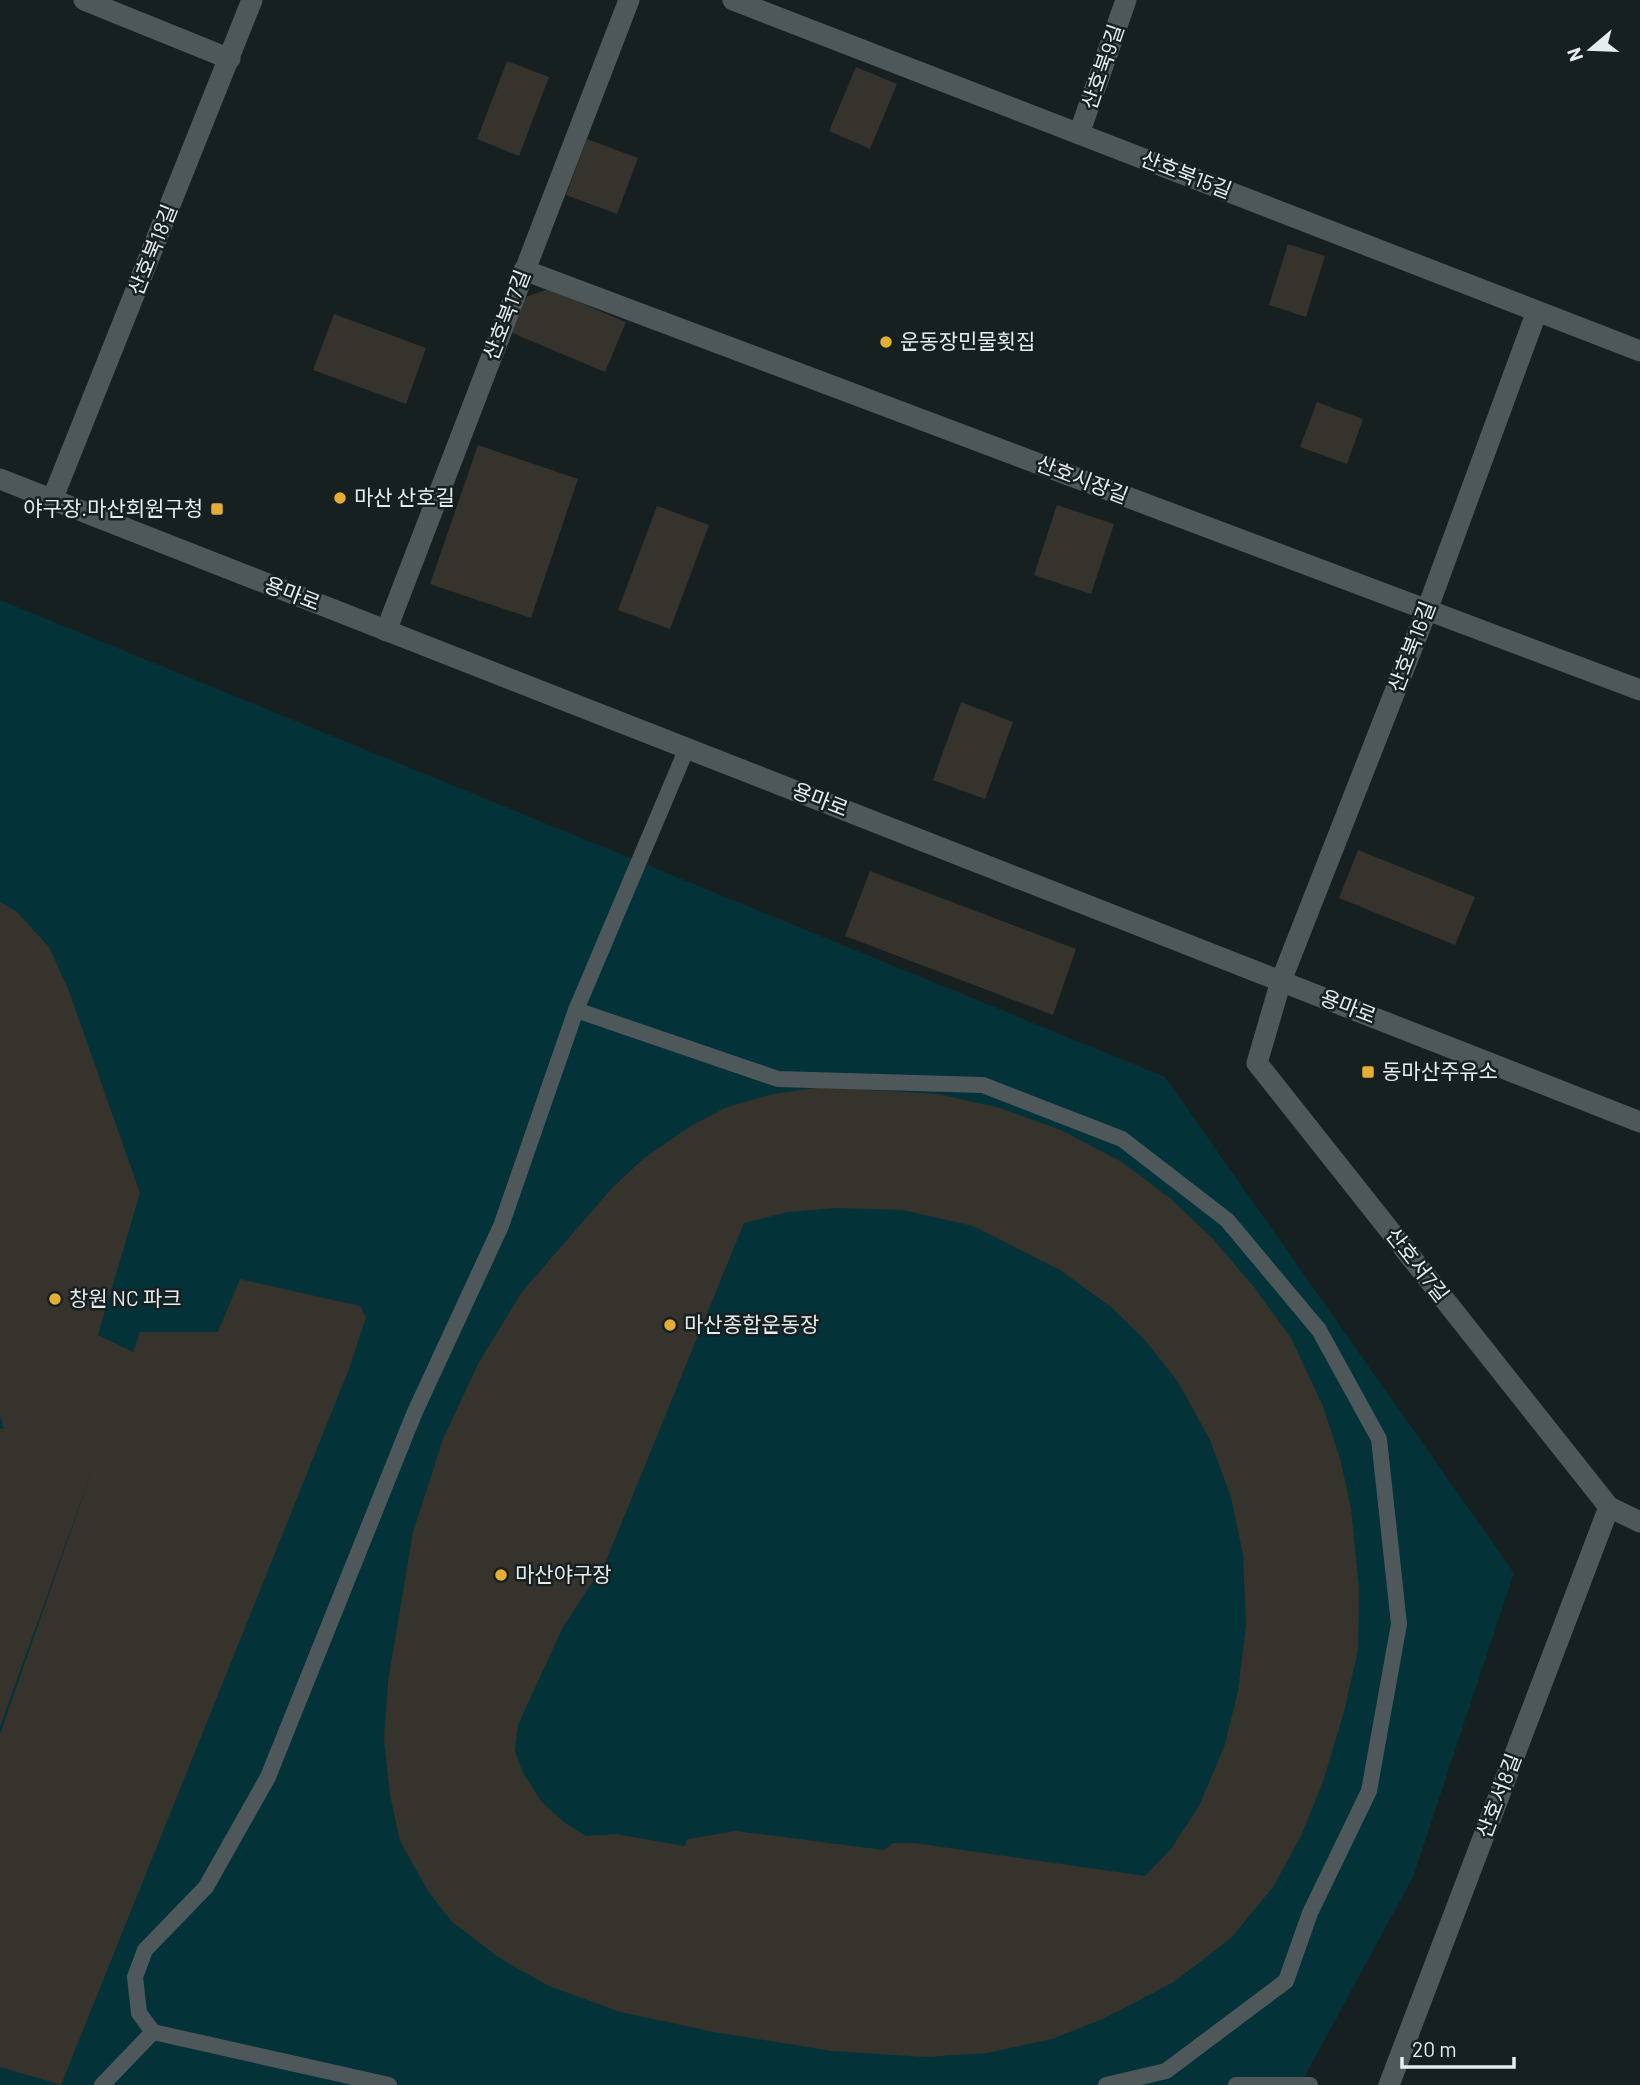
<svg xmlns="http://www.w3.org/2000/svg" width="1640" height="2085" viewBox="0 0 1640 2085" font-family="Barlow,'Noto Sans KR',sans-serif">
<rect width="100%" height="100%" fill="#172021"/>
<!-- green -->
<path fill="#033239" d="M0 600 1165 1077 1514 1573 1413 1877 1300 2085H0Z"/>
<!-- building -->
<path fill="#36322c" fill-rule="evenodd" d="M507 61 549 77 519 156 477 139Z
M856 67 897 84 870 149 829 131Z
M587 139 638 158 617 214 566 195Z
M1288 244 1325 256 1306 317 1269 305Z
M548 289 626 322 605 372 510 332 523 298Z
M334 314 426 348 406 404 313 370Z
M1317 402 1363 419 1347 464 1300 447Z
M478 445 578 479 531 618 430 584Z
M1057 505 1114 524 1091 594 1034 575Z
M657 506 709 525 670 629 618 610Z
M961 702 1013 722 985 799 933 780Z
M1358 850 1475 897 1455 945 1339 898Z
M870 871 1076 949 1053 1015 845 936Z
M0 902 16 911 49 947 69 991 140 1193 98 1335 133 1352 140 1332H218L240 1279 360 1306 366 1317 349 1369 61 2085 0 2067V1734L94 1465 0 1727V1429L4 1428 0 1416Z
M821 1087 938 1094 1000 1108 1061 1130 1122 1162 1171 1199 1213 1239 1254 1287 1291 1338 1323 1406 1341 1462 1351 1509 1359 1588 1358 1650 1344 1712 1323 1782 1301 1836 1273 1887 1231 1938 1174 1982 1103 2019 1052 2039 987 2053 926 2057 832 2051 714 2032 620 2012 549 1986 501 1959 452 1922 428 1891 400 1841 390 1795 384 1740 388 1681 413 1532 443 1439 478 1364 521 1293 612 1188 643 1159 689 1127 727 1107 773 1094ZM836 1208 903 1210 973 1226 1060 1270 1111 1307 1145 1340 1178 1382 1210 1440 1231 1497 1243 1555 1246 1625 1238 1691 1224 1747 1199 1806 1171 1849 1145 1876 914 1843H893L884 1850 736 1831 688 1839 684 1846 616 1834 586 1836 565 1823 541 1801 523 1773 515 1751 518 1725 563 1627 606 1561 744 1223 788 1212Z"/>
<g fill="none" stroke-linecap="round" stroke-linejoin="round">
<!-- lane -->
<path stroke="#4e585a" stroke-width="16" d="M576 1010 778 1079 983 1085 1122 1139 1227 1220 1319 1330 1379 1439 1399 1624 1369 1791 1310 1913 1286 1981 1166 2071 1106 2085
M102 2085 153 2032
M389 2085 153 2032 139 2013 135 1977 145 1950 206 1887 268 1777 414 1414 501 1226 576 1010 687 748
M1236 2085H1310"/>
<!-- street -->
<path stroke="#4e585a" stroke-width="21" d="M84 0 230 59
M733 0 1640 351
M1079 134 1126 0
M524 270 1640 690
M1537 311 1427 610 1281 981 1257 1063 1609 1507 1640 1522
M52 500 252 0
M386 631 629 0
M1389 2085 1609 1507"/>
<!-- secondary -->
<path stroke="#4e585a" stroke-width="21" d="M0 479 1640 1122"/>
</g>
<!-- markers -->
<g fill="#e4ae35" stroke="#172021" stroke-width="2.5">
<circle cx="886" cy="342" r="7"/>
<circle cx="340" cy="498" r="7"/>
<rect x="210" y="502" width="14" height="14" rx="3.5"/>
<rect x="1361" y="1065" width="14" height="14" rx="3.5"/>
<circle cx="55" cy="1299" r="7"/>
<circle cx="670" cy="1325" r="7"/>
<circle cx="501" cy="1575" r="7"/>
</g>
<g text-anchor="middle" stroke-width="5" stroke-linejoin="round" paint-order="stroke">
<!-- street labels -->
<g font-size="21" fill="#e7edee" stroke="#172021">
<text transform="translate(1103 67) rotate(-71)" y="7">산호북9길</text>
<text transform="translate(1186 175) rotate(21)" y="7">산호북15길</text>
<text transform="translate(153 250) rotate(-68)" y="7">산호북18길</text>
<text transform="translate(507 315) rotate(-69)" y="7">산호북17길</text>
<text transform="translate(1082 480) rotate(21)" y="7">산호시장길</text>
<text transform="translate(292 594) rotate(21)" y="7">용마로</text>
<text transform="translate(1412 647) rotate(-69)" y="7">산호북16길</text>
<text transform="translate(820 800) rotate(21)" y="7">용마로</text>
<text transform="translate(1348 1007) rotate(21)" y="7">용마로</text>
<text transform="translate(1417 1265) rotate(52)" y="7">산호서7길</text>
<text transform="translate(1499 1796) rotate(-69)" y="7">산호서8길</text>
</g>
<!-- poi labels -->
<g font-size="21" fill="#e7edee" stroke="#172021" text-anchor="start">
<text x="900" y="349">운동장민물횟집</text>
<text x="354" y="505">마산 산호길</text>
<text x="203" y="516" text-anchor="end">야구장.마산회원구청</text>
<text x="1382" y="1079">동마산주유소</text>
<text x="69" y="1306">창원 NC 파크</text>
<text x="684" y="1332">마산종합운동장</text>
<text x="515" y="1582">마산야구장</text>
</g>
</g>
<!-- north arrow -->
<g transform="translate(1591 49) rotate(251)" stroke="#172021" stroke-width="5" paint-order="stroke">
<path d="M0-5L12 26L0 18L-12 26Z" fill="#e7edee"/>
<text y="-10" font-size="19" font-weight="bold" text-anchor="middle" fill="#e7edee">N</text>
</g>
<!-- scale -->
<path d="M1402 2057v10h112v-10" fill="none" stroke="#e7edee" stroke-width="3.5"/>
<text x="1412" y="2057" font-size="21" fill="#e7edee" stroke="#172021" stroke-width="5" paint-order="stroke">20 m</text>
</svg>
